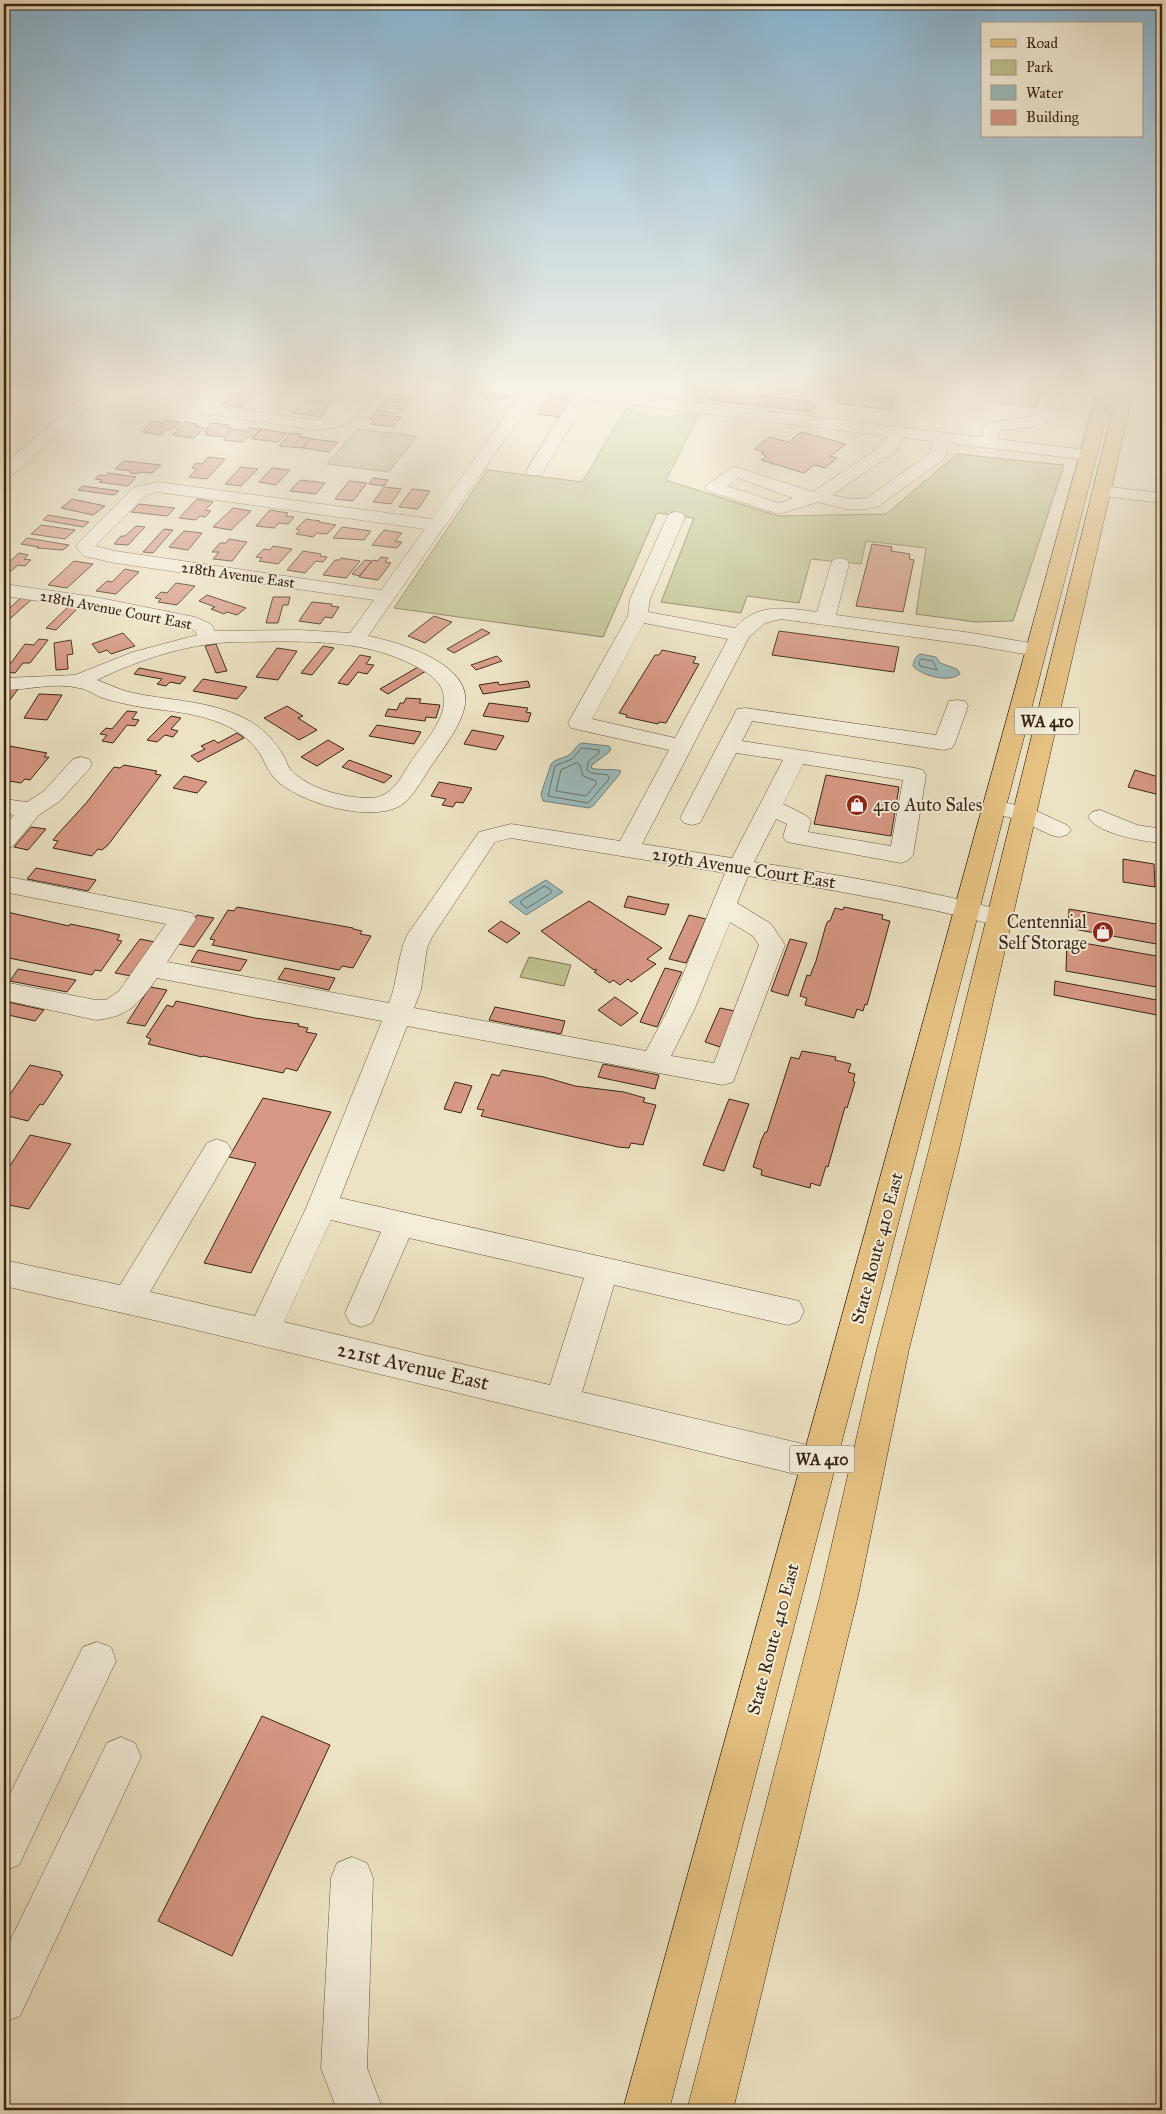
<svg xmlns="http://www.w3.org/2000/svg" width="1166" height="2114" viewBox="0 0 1166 2114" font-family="'IM FELL Great Primer',serif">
<rect width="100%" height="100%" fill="#ede3c4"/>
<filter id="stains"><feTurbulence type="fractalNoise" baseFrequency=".004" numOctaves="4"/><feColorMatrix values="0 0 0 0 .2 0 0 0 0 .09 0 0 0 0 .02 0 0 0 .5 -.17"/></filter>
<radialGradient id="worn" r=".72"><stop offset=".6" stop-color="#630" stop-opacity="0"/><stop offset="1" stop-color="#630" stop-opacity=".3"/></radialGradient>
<!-- green -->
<path fill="#bfc290" stroke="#7c7452" d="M626 408 649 417H671L683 413 699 415 666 480 778 516 886 514 957 454 1064 465 1013 621 975 622 916 614 926 548 866 541 861 564 811 559 799 603 747 596 741 613 661 602 694 518 657 513 603 637 394 608 487 470 582 482Z
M357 429 417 436 389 472 327 464Z
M529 957 571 965 564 986 520 977Z"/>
<!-- water -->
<path fill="#9cbcbc" stroke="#748079" d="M920 654 936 657 940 663 957 669 960 674C949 683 922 676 913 666 914 660 915 657 920 654Z
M582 743 609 746 611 749 609 752 592 765 591 768C601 771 612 768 621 771L619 775 593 806 589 808 543 801 541 794 551 764C556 758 564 759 570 754 575 750 576 745 582 743Z
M546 880 563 892 526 915 509 902Z"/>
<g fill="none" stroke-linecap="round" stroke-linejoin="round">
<!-- shore -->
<path stroke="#6a7068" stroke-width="1" d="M922 659 933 661 937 670 920 666 919 662Z
M582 748 599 750V753L588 762 587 770 591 773 608 775 609 779 588 803 548 796 555 766 572 759Z
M577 763 580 765 583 776 596 781V784L586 796 556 791 561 770Z
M545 886 551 890V893L527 908 521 904V901Z"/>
</g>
<!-- building -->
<path fill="#d79885" stroke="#392514" d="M242 385H274L264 395 239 392 244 388H239Z
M308 385H338L350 387 344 393 305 388Z
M403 385H426L422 390 401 387Z
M465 385H485L496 391 480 396 475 393 471 394 460 386Z
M558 385H583L581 389 557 386Z
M752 385H820L816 394 751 387Z
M841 385H899L891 410 835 403Z
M942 385H1040L1037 408 1002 404 1004 395 942 388Z
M397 388 418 391 410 400 387 399Z
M313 390 338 393 334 397 338 398 333 404 303 400Z
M716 390 810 401 809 404H815L812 412 711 400Z
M552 391 576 394 561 417 537 414Z
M499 392 508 397 491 402 483 397Z
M234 393 254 396 242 407 222 404Z
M385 400 408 403 398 414 376 411Z
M302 402 329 405 322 412H326L321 417 292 413Z
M374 414 401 417 393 427 371 424 375 419H370Z
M166 420 180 422 171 430 167 429 160 435 142 432 153 421 163 423Z
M183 422 197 424 194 426 204 428 194 438 173 435Z
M211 423 229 425 227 427 232 428 224 437 205 435 209 431H204Z
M248 428 261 429 253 437H248L242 442 223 440 234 429 245 431Z
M262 429 287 433 278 442 252 439Z
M802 432 846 444 830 456 837 458 825 468 814 465 804 473 761 460 767 456 761 454 764 452 754 449 770 437 788 442Z
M290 433 302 434 299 437 311 438 302 448 279 446Z
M311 439 338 442 329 452 303 448Z
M208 457 225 459 207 479 189 477 197 469 192 468 196 463 202 464Z
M124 461 161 465 152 473 140 472 137 474 130 473 132 471 115 469Z
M241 467 258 469 241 486 225 484Z
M272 468 290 470 276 485 259 482Z
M108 473 136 477 128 486 99 482 102 480 95 479 99 475 105 476Z
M373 478 388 480 384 486 369 484Z
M300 480 325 483 316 494 290 491Z
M349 481 367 483 353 501 335 499Z
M83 486 119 491 114 495 78 490Z
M384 487 401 489 391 504 373 502Z
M412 489 430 491 418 509 399 507Z
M72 499 105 506 93 515 61 508Z
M197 499 213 502 205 510 211 511 205 517 200 516 196 520 179 518Z
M139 504 175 508 167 516 131 512Z
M233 508 251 511 231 530 213 527Z
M270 510 288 513 286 516 294 517 288 524 279 523 274 528 256 526Z
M48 515 89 522 83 527 43 520Z
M306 519 320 521 319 522 336 525 327 534 317 533 313 537 296 534 300 530 296 529Z
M41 525 75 530 65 539 31 534Z
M136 526 145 527 128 545 114 544 121 536H125Z
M342 527 371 531 364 540 333 538Z
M164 529 173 530 153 553 143 552Z
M384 530 402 533 395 541 402 542 397 548 372 545Z
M184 531 202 533 188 550 169 547Z
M27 538 69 545 63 550 37 548 39 547 21 544Z
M229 539 247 542 232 561 213 559 219 552H212L220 543H226Z
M872 544 892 547 891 551 910 554 909 559 914 560 903 612 856 606Z
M273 546 292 549 278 564 259 561 262 558 256 557 264 549 270 550Z
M303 551 321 554 320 556 327 557 323 562 316 561 305 573 287 570Z
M19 553 28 555 24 559 31 560 25 566 18 565 4 577V567Z
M381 557 388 558 385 562 391 563 378 580 359 577 373 560 378 561Z
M341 558 360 561 346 578 323 575 335 560H339Z
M365 560 372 561 359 576 352 574Z
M74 561 93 564 67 588 48 585Z
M125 569 139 572 116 594 96 591 107 581 112 582Z
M176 583 195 586 177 605 158 602 161 599 155 598 161 592 167 593Z
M207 595 246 608 237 615 227 612 224 614 211 609 215 607 199 601Z
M22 597 32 599 4 624V613Z
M273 597H290L288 605H283L278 623H266Z
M312 602 332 604 331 606 339 607 332 618 325 617 320 624 299 621Z
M69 606 79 607 56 630 46 628Z
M434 616 452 622 425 643 408 636Z
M482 629 490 633 454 653 447 649Z
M779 631 899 647 894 672 772 655Z
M123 633 135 646 111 654 107 650 99 653 92 644Z
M39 639 48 640 30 663H23L15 673 4 672 5 663H11L25 644 34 645Z
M71 640 73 654 67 655 68 669 56 670 54 643Z
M216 644 227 671 216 673 205 646Z
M323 646 334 648 312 675 301 673Z
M277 648 297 651 278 680 256 677Z
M662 650 696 657 693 663 699 664 666 723 659 722 658 724 626 717 627 715 619 713 655 655H659Z
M360 655 371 657 366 664 374 665 367 674 358 672 348 685 338 683Z
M497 656 502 661 476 670 471 665Z
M418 667 426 671 388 694 380 689Z
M139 668 186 677 180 684 170 682 166 686 157 684 162 679 134 674Z
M203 679 247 687 237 699 193 691Z
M528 681 530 687 483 694 479 685 498 682 499 685Z
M4 688 18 689 4 708Z
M39 694 62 695 47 720 24 718Z
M406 698 421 699 419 703 440 705 436 718 426 717 425 721 385 716 388 709 397 710 400 703H404Z
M489 703 528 708 526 712 531 713 528 722 483 716Z
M287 706 303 716 298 718 317 730 299 740 264 718Z
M127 711 137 712 132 719 139 720 135 726 127 725 113 743 102 741 107 735 100 734 106 728 112 729Z
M171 716 181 718 171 729 178 731 173 737 165 735 157 742 147 740Z
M377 725 421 732 414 744 369 736Z
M472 730 504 736 496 750 464 744Z
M237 733 244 738 198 762 191 756 205 749 201 746 214 740 218 743Z
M328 740 344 749 317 766 301 757Z
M4 745 47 753 44 757H49L30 780 25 779 21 783 4 780Z
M349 760 392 776 384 783 342 767Z
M124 765 157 771 155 774 161 775 108 845 102 850 98 849 92 856 53 848 58 841 53 840 57 835 87 802 114 767 120 768Z
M1135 770 1162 778V789L1160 795 1128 787Z
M826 775 899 787 891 836 814 824Z
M184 776 207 782 197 793 173 788Z
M439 782 472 788 463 803 456 802 453 807 442 805 446 799 431 796Z
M31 827 46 829 28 850 14 847Z
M1123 859 1154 864 1155 887 1123 882Z
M36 868 96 880 88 891 27 879Z
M628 896 664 904H669L665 915 624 907Z
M589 901 662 948 647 959 656 964 631 982 628 979 620 985 613 980 610 983 594 972 597 970 595 969 594 970 541 931Z
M237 907 353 928V929L362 931 360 934 371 936 353 968 342 966 339 970 212 945 215 940 210 939 228 910 234 911Z
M844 907 883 915 882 919 890 921 867 1005 865 1004 863 1011 857 1009 854 1018 805 1005 807 998 800 996 807 975 810 976 816 961 826 925 828 921H830L835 908 843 910Z
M1069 909 1162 925V945L1068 928Z
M7 912 69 926 70 924 100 930 120 935 117 940 122 941 101 971 95 970 92 975 4 957V913Z
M197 915 214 918 194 947 178 944Z
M689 915 706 919 686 963 669 959Z
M501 921 520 933 507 943 488 931Z
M140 939 155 942 131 976 115 973Z
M790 939 807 943 788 996 771 991Z
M1067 940 1162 957V988L1066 971Z
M198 950 247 960 240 971 191 962Z
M285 968 335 978 329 990 278 979Z
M665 968 682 972 657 1027 640 1022Z
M18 969 76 980 67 992 10 981Z
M1055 981 1162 1001V1016L1054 995Z
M150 987 167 990 145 1026 127 1023Z
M615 997 638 1013 621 1026 598 1010Z
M4 1001 44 1010 35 1021 4 1014Z
M176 1001 255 1018 299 1024 298 1026 308 1028 306 1032 317 1034 297 1071 286 1068 283 1073 203 1056 202 1057 148 1044 151 1039 146 1037 167 1005 173 1007Z
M495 1007 565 1021 561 1034 489 1020Z
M720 1008 735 1011 720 1047 705 1042Z
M802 1051 836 1057 835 1060 851 1064 848 1072 855 1074 853 1081 855 1082 847 1108 845 1107 828 1167 826 1166 820 1186 811 1183 810 1188 761 1175 762 1170 753 1167 761 1141 765 1132H767L791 1057 799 1059Z
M603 1064 659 1075 655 1089 598 1077Z
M30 1065 61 1072 60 1074 63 1075 43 1105 40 1104 28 1121 4 1115V1103Z
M502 1070 544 1077 575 1086 624 1092 645 1098 643 1102 656 1105 643 1145 631 1143 629 1148 618 1147 481 1116 484 1110 477 1109 492 1074 499 1076Z
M455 1082 472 1086 461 1113 444 1109Z
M263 1098 331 1112 251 1273 204 1263 256 1163 229 1157Z
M729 1099 749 1104 724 1171 703 1165Z
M30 1135 71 1144 29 1209 4 1204V1175Z
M262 1716 330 1745 232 1956 158 1921Z"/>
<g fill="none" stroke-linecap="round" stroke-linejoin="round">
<!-- minor casing -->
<g stroke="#665440" stroke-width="1">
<path id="minor" d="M97 385H114L10 477 4 478V464Z
M208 385H225L208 402 211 406 317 420 331 418 339 416 368 385H384L351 422 334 428 317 430 201 413 195 410 192 401Z
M527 385H543L368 636C398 642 472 663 465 705 460 730 439 753 426 774 419 785 411 799 400 806 369 823 299 803 275 779 269 772 266 765 262 757 252 739 233 727 215 721 186 710 155 711 126 704 117 702 108 700 100 697 93 694 87 689 79 688 55 682 28 690 4 690V678L75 675 133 652 197 635 195 631 189 628 95 609 4 596V584L95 597 195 617 211 624 215 631 299 630 350 633 374 600 115 563 84 556 77 548V544L134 487 158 482 432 519ZM158 492 425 529 381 590 115 551 95 546 146 495ZM232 642C295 642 360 636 417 667 432 675 446 685 444 704 441 726 422 745 410 763 401 778 391 798 370 798 344 798 308 789 290 769 287 765 286 760 283 755 274 740 262 727 246 719 210 700 168 701 129 692 118 689 108 684 97 680 138 660 187 644 232 642Z
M580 385H596L592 390 981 437 985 424 1034 416 1047 407 1051 385H1067C1064 429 1034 426 999 431L998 439 1087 450 1093 451 1095 455 1093 459 1087 460 949 443 944 459 879 506 866 509H846L818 502 779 514 708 491 705 487 730 468 736 467 813 492 884 444 886 436 587 399 541 475H529L526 471ZM902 438 933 441 930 453 867 498 852 499 832 495 898 450ZM738 478 793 498 779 503 727 486Z
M1124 385 1162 388V398L1120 392 1118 389Z
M1101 486 1162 493V503L1095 495 1092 491 1095 487Z
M676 512 682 513 685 517 650 599 648 612 735 628C757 602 788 608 817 612L831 564 833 560 840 558 847 560 849 564 836 615 972 633 1036 644 1043 646 1046 650 1043 654 1036 656 972 645 781 619 765 623 749 637 642 844 732 858 783 760 736 753 700 823 692 825 684 823 680 818 737 709 745 708 936 735 949 701 957 700 965 701 968 706 955 743 952 748 944 750 752 721 742 741 915 768 923 770 926 775 913 855 909 860 901 863 787 842 783 837 787 824 776 819 754 862C840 875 925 889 1008 912L1012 918 1008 924 999 926C916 904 832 890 748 876L737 903 771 924 785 945 733 1082 723 1085 407 1026 340 1198 799 1301 804 1311 799 1321 788 1325 614 1285 582 1392 820 1448 832 1452 837 1464 832 1476 820 1480 171 1324 4 1286V1260L120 1285 207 1143 217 1139 227 1143 232 1151 150 1292 255 1316 307 1206 382 1021 157 978C139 1004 128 1017 96 1020L4 1000V982L96 1000H106L119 991 166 924 4 892V876L192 913 196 919 167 962 389 1003C398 981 397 957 407 935L479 832 511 824 620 841 669 750 571 728 568 723 628 616 630 599 667 517 670 513ZM644 623 728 639 675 738 592 719ZM803 764 903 780 891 846 808 832 811 821 807 816 783 804ZM511 838 725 873 669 1008 646 1051 414 1008 421 990 427 948 432 937 495 842ZM730 922 753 936 759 945 714 1063 671 1056 695 1008ZM331 1220 381 1232 345 1313 350 1323 361 1327 372 1323 409 1238 584 1278 550 1385 284 1322Z
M81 757 89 759 92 764 89 769 60 801 39 815 12 847 4 849V827L14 815 4 813V799L27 802 44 791 73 759Z
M995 800 1032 809 1067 825 1071 830 1067 835 1059 837 1051 835 1016 819 987 812 983 807 987 802Z
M1100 810 1137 825 1162 829V843C1142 841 1100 835 1088 817L1092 812Z
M97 1642 111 1647 116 1661 19 1865 4 1871V1806L83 1647Z
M121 1737 135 1743 141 1757 20 2016 4 2022V1953L107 1743Z
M352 1857 367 1863 373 1878 367 2068 383 2110H337L321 2068 331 1878 337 1863Z"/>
</g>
<!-- major casing -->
<g stroke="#392514" stroke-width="1">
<path id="major" d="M1099 385H1115L669 2110H623Z
M1119 385H1135L958 1154 909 1349 858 1596 733 2110H687L820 1596 877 1349 928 1154Z"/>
</g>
<!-- minor -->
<use href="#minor" fill="#f3edd9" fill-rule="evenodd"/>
<!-- major -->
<use href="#major" fill="#e6c282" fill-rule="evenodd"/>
</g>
<!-- sky -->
<linearGradient id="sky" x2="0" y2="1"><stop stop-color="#89b7d6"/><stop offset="0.57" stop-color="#f7f2e4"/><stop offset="1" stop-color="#f7f2e4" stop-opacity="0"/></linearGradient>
<rect width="1166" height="681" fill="url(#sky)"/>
<!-- icons -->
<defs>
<g id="shop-disc" transform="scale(1.125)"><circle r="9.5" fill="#8f2418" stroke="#f3edd9"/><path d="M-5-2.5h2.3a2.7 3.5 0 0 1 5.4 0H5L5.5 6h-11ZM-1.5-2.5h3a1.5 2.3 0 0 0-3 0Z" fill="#fff"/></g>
</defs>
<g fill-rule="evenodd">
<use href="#shop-disc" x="857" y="805"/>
<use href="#shop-disc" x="1103" y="932"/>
</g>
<g text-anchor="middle" stroke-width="4" stroke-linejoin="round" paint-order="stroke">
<!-- far-street labels -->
<g font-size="15" fill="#392514" stroke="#f3edd9">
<text transform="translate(238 575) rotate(8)" y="5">218th Avenue East</text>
<text transform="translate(116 610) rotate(11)" y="5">218th Avenue Court East</text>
</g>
<!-- shield labels -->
<g fill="#f3edd9" stroke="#71614f" stroke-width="1">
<rect x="1014.5" y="707.5" width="65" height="27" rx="4"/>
<rect x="789.5" y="1445.5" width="65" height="27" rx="4"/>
</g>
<g font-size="16" font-weight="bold" fill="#392514">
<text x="1047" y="727">WA 410</text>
<text x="822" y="1465">WA 410</text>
</g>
<!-- poi labels -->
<g font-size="18" fill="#392514" stroke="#f3edd9" text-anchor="start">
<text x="873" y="811">410 Auto Sales</text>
<text x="1087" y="928" text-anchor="end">Centennial<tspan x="1087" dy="21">Self Storage</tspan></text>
</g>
<!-- street labels -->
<g font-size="18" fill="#392514" stroke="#f3edd9">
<text transform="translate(744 868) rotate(9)" y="6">219th Avenue Court East</text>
<text transform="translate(877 1248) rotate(-75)" y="6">State Route 410 East</text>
<text transform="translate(773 1639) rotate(-75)" y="6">State Route 410 East</text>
</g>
<!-- near-street labels -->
<g font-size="21" fill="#392514" stroke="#f3edd9">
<text transform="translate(413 1366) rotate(13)" y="7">221st Avenue East</text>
</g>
</g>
<!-- margin -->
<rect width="1166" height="2114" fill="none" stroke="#ede3c4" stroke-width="20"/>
<rect x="5" y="5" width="1156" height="2104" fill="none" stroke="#392514" stroke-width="2.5"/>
<rect x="10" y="10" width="1146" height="2094" fill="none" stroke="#392514"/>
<!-- legend -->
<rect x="981" y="22" width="162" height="115" fill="#f3edd9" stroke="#a99d8a"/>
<rect x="991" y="39" width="25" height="8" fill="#e6c282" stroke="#a99d8a"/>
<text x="1026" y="48" font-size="15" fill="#392514">Road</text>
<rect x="991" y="60" width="25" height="15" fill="#bfc290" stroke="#a99d8a"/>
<text x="1026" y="72" font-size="15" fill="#392514">Park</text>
<rect x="991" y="85" width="25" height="15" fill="#9cbcbc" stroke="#a99d8a"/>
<text x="1026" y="98" font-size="15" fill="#392514">Water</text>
<rect x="991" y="110" width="25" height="15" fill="#d79885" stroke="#a99d8a"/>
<text x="1026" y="122" font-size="15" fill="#392514">Building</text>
<rect width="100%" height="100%" filter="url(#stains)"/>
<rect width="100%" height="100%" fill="url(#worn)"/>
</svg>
